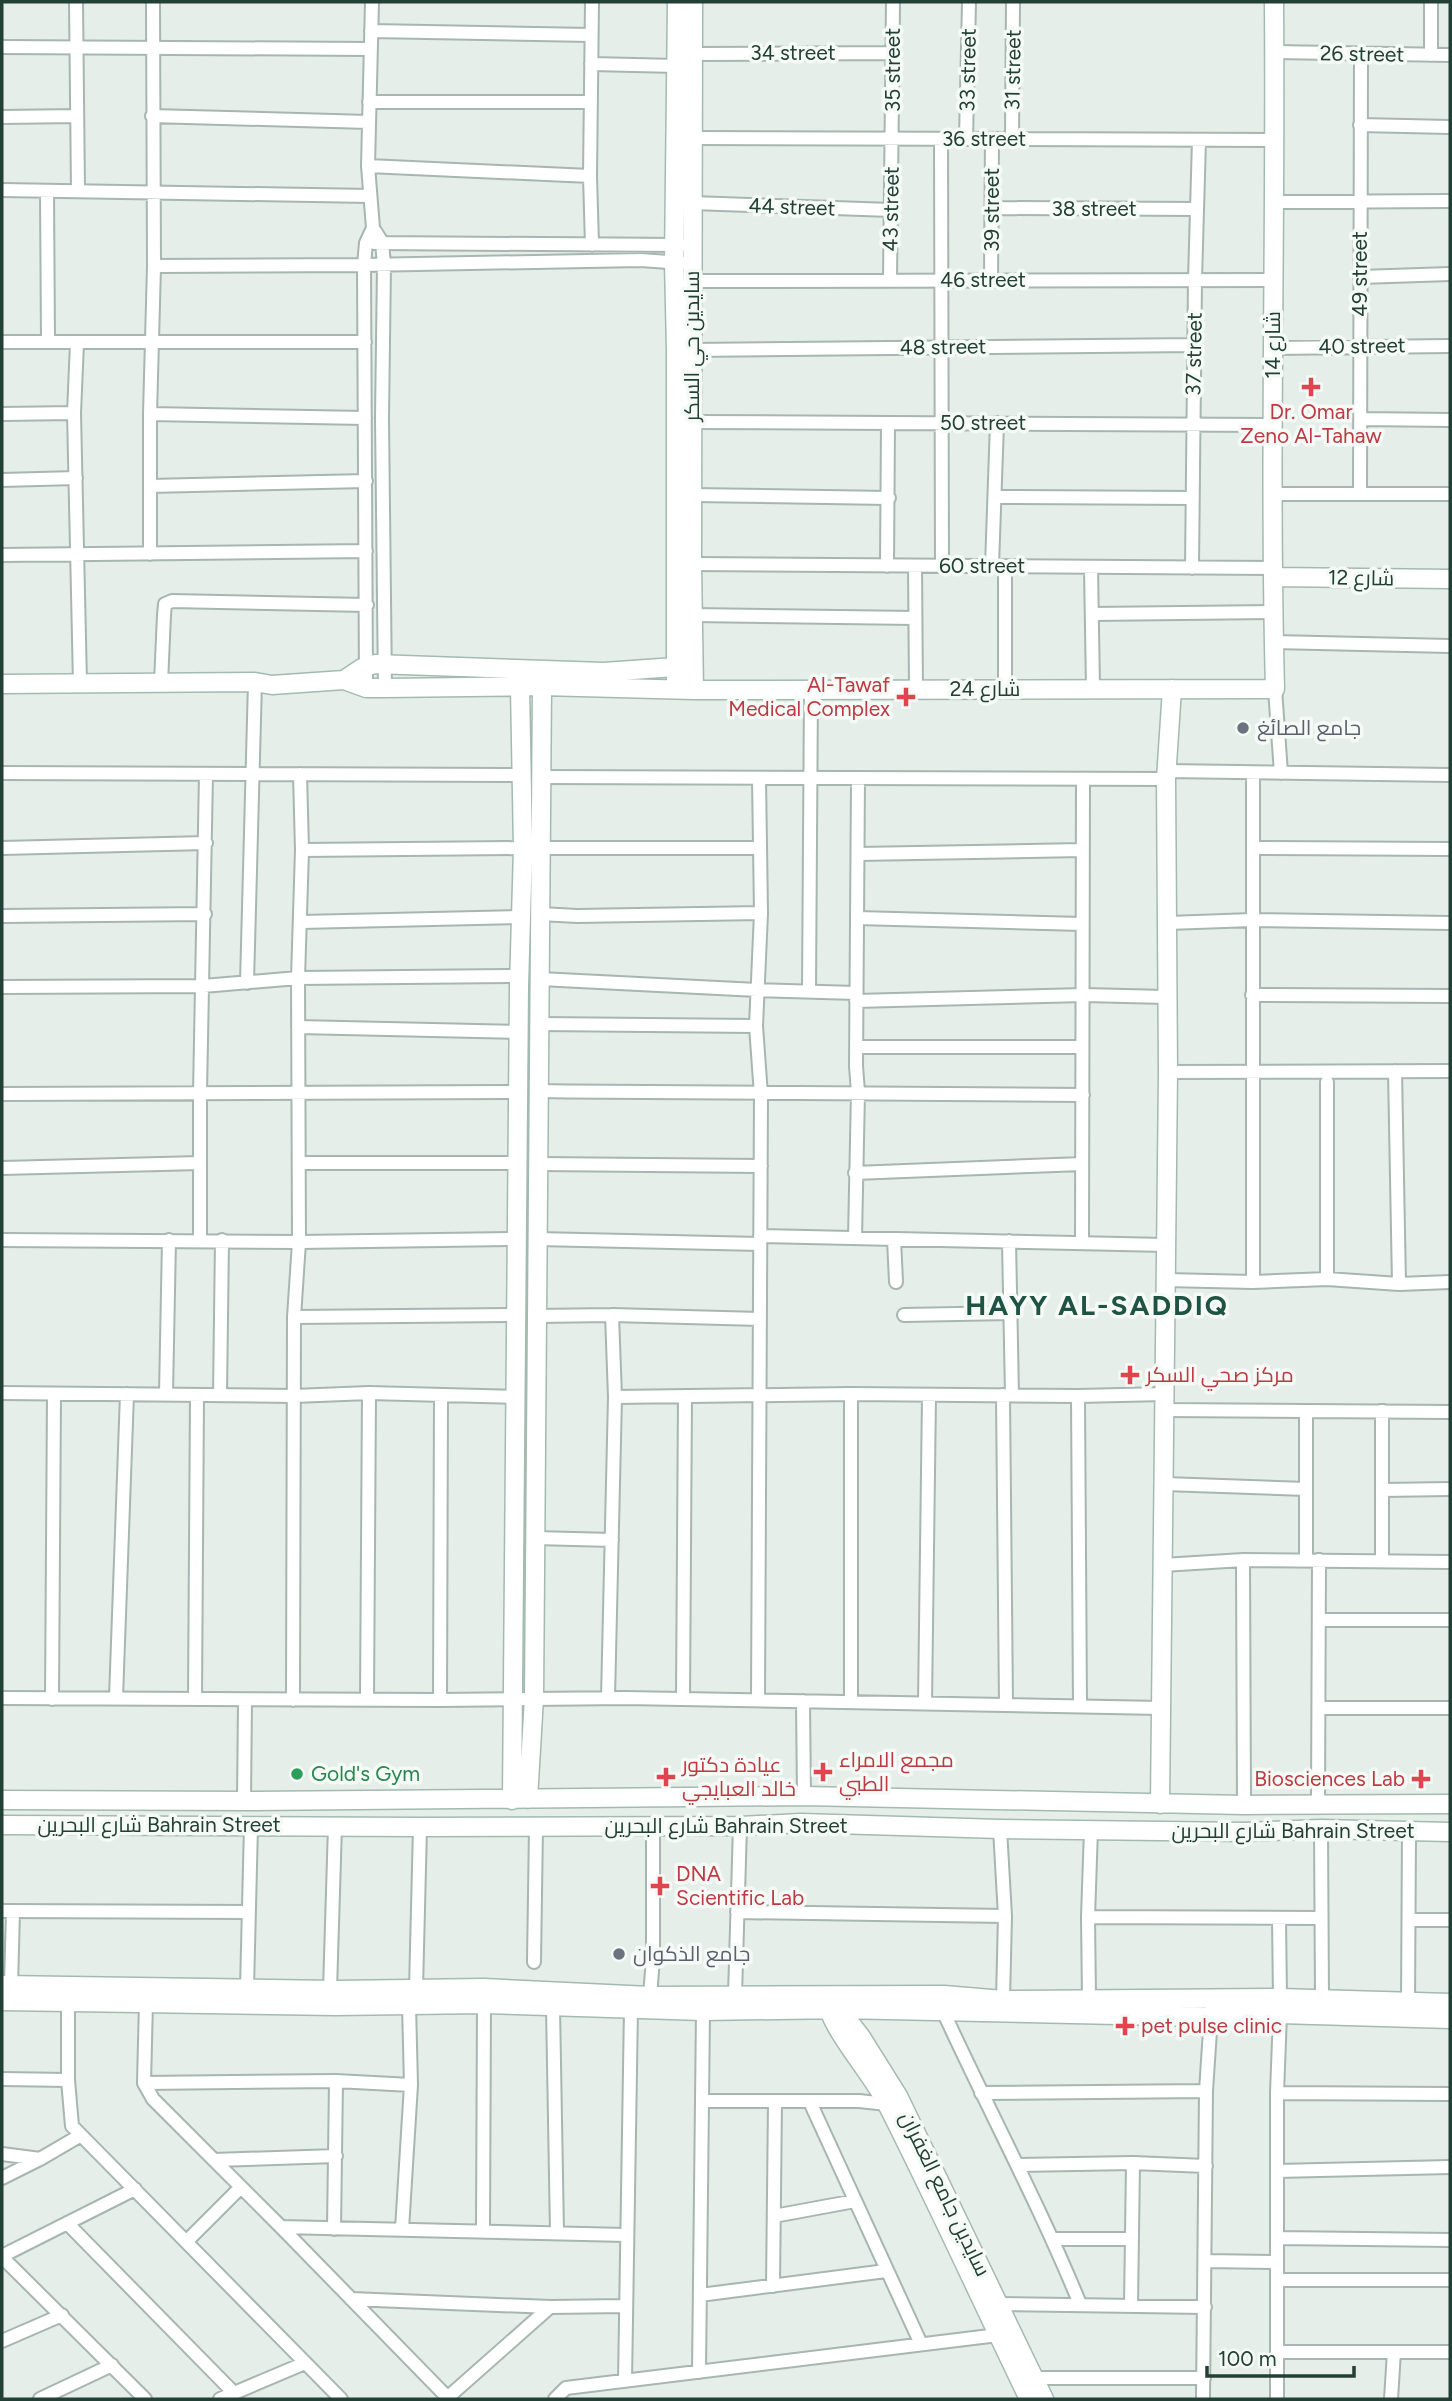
<svg xmlns="http://www.w3.org/2000/svg" width="1452" height="2401" viewBox="0 0 1452 2401" font-family="Figtree,Cairo,sans-serif">
<rect width="100%" height="100%" fill="#e5eee9"/>
<g fill="none" stroke-linecap="round" stroke-linejoin="round">
<!-- street casing -->
<g stroke="#a7b6b0" stroke-width="16">
<path id="street" d="M76 2 78 191
M372 2 368 166 373 228 382 242 384 265 382 418 385 688
M592 2 590 176 592 245
M371 31 591 35
M2 47 369 49
M1275 52 1450 55
M693 54 893 53
M1431 55V2
M591 64 677 66
M369 102H591
M152 116 369 122
M2 117 77 116
M1360 125 1450 127
M693 138 1274 140
M941 139 942 566
M966 139 969 2
M1012 139 1013 2
M368 166 590 176
M2 190 370 196
M47 191 48 341
M1276 202 1450 201
M692 203 891 210
M992 208 1197 209
M374 243 681 245
M154 266 364 265 641 260 682 263
M1360 277 1450 274
M890 280 893 2
M991 280 992 139
M692 281 1274 280
M2 342H365
M77 343 74 413 80 683
M1273 348 1450 346
M692 350 1194 345
M2 414 74 413
M150 414 365 418
M1360 419 1450 420
M692 422 1273 425
M2 480 76 478
M150 486 366 481
M1273 494H1450
M1360 494 1361 53
M692 495 889 498
M995 497 1192 498
M150 554V414L154 266 153 2
M2 555 366 551
M692 564 1273 568
M887 566 888 423
M915 566 916 689
M992 566 997 423
M1005 567V689
M1091 567 1093 689
M1192 568 1195 280 1199 140
M1092 614 1273 612
M693 615 915 618
M1274 642 1450 646
M161 683 164 615 165 604 172 601 367 605
M366 688 364 265 366 243 373 228
M1275 689 1281 773
M1167 771 1450 775
M2 773 521 775
M1253 773V1282
M541 777 1166 779
M2 848 206 843
M541 848H760
M1253 848 1450 849
M302 850 523 848
M858 854 1082 850
M540 914 577 916 761 913
M2 916 205 914
M857 918 1082 924
M301 922 522 917
M1168 923 1252 920 1450 923
M540 979 757 990 856 993
M247 983 255 682
M2 987 203 986 298 978 520 976
M809 991 811 689
M1252 995 1450 996
M856 1001 1084 995 1166 997
M539 1024 756 1026
M298 1027 519 1032
M856 1047H1082
M1395 1071 1399 1284
M1168 1072 1450 1071
M1327 1082V1279
M539 1091C720 1094 901 1093 1083 1095
M2 1094 518 1092
M299 1163H518
M538 1164 761 1166
M2 1168 200 1163
M855 1173 1082 1164
M760 1236 1166 1245
M855 1238 858 1092 856 1066 858 778
M537 1239 760 1244
M894 1239 896 1282
M2 1240 299 1242 517 1239
M200 1240V1093L206 774
M1009 1241 1012 1395
M1082 1243 1083 779
M1166 1280 1253 1282 1327 1279 1399 1284 1450 1282
M904 1315 1010 1313
M537 1316 612 1315 760 1319
M294 1317 516 1315
M2 1393 294 1396 369 1393 515 1397
M166 1394 169 1240
M851 1394V1702
M220 1395 222 1240
M1003 1395 1006 1705
M1078 1396 1080 1706
M615 1397 851 1394 1078 1396 1165 1394
M1164 1410 1450 1412
M1382 1411V1560
M1165 1484 1306 1489
M1382 1490 1450 1489
M535 1538 612 1540
M1243 1560 1244 1805
M1306 1560V1411
M1163 1565 1243 1560 1450 1562
M1319 1620H1450
M2 1698 440 1700 626 1698 1161 1708
M116 1698 127 1394
M608 1698 615 1397 612 1315
M52 1699 54 1395
M195 1699 197 1395
M683 1699 685 1396
M293 1700 294 1317 299 1242 298 978 302 850 300 774
M367 1700 369 1393
M440 1700 441 1395
M758 1700 761 1095 756 1026 761 913 759 778
M803 1701 804 1796
M925 1703 929 1396
M1319 1708H1450
M244 1801 245 1700
M1318 1804 1319 1560
M1000 1829 1005 1916 1003 2000
M1321 1829 1322 1999
M2 1911 249 1912
M737 1912 1005 1916
M1088 1917 1321 1918
M1279 1918 1280 1998
M1409 1920H1450
M534 1962 536 1827
M11 1985 13 1911
M247 1988 251 1826
M416 1989 420 1827
M330 1990 335 1826
M735 1995 740 1826
M650 1996 653 1959V1826
M1089 1998 1088 1917 1091 1829
M68 2001V2080L72 2126 341 2399
M146 2002 144 2083 153 2099 281 2227 448 2398
M1408 2002 1409 1832
M553 2007 557 2232
M943 2011C988 2109 1039 2204 1080 2304
M2 2079 68 2080
M144 2083 336 2081 411 2085
M981 2093 1206 2091
M1277 2093 1450 2094
M703 2101H859L887 2104
M810 2102 921 2344
M2 2154 40 2159 81 2135
M214 2160 336 2156
M1018 2165 1133 2163 1206 2166
M1277 2171 1450 2167
M2 2178 40 2159
M774 2216 855 2201
M67 2223 234 2393
M281 2227 626 2235
M334 2229 336 2081
M402 2229 411 2085 409 2005
M483 2231 484 2004
M1277 2238 1450 2240
M1054 2239H1132
M187 2241 241 2187
M2 2256 135 2189
M2 2257 145 2399
M1206 2261 1277 2262
M1277 2280H1450
M773 2286 775 2102
M700 2295 886 2271
M351 2299 550 2307 625 2306
M999 2304 1205 2307
M1131 2306 1133 2163
M2 2341 62 2315
M1278 2352H1450
M699 2372 703 2011
M1034 2378H1204
M625 2381 631 2008
M40 2399 112 2365
M220 2399 305 2363
M446 2399 550 2307
M555 2399 566 2388 998 2335
M1203 2399 1206 2091 1212 2000
M1277 2399V2093L1280 2014
M1391 2399 1394 2352"/>
</g>
<!-- secondary casing -->
<g stroke="#a3bab0" stroke-width="21">
<path id="secondary" d="M693 2 692 564 694 690
M1273 577 1450 579
M344 680 362 668 375 664 604 672 689 666
M2 684 255 682 272 685 344 680 366 688H385L542 686 694 690 1275 689C1269 460 1276 231 1274 2
M676 689V350L674 262 677 2
M528 1799 534 1698 542 686
M2 1800 244 1801 804 1796 1244 1805 1450 1804
M512 1800 519 987 523 848 520 687
M1160 1804 1168 1072 1166 779 1172 689
M2 1825 420 1827 740 1826 801 1823 1000 1829 1244 1832 1321 1829 1450 1832
M2 1985 335 1990 484 1988 650 1996 944 1995 1003 2000 1280 1998 1450 2003
M826 1998C829 2027 870 2071 885 2100 935 2198 981 2300 1029 2399
M2 2001 335 2006 484 2004 703 2011 840 2009 1209 2017 1280 2014 1450 2019
M839 2002 844 2015 861 2037 898 2096 1044 2399"/>
</g>
<!-- street -->
<use href="#street" stroke="#fff" stroke-width="12"/>
<!-- secondary -->
<use href="#secondary" stroke="#fff" stroke-width="18"/>
</g>
<!-- markers -->
<g fill="#e0444e" stroke="#f5faf7" stroke-width="2.5">
<path d="M1307.5 376.5h7v7h7v7h-7v7h-7v-7h-7v-7h7z"/>
<path d="M902.5 686.5h7v7h7v7h-7v7h-7v-7h-7v-7h7z"/>
<path d="M1126.5 1364.5h7v7h7v7h-7v7h-7v-7h-7v-7h7z"/>
<path d="M819.5 1761.5h7v7h7v7h-7v7h-7v-7h-7v-7h7z"/>
<path d="M662.5 1766.5h7v7h7v7h-7v7h-7v-7h-7v-7h7z"/>
<path d="M1417.5 1768.5h7v7h7v7h-7v7h-7v-7h-7v-7h7z"/>
<path d="M656.5 1875.5h7v7h7v7h-7v7h-7v-7h-7v-7h7z"/>
<path d="M1121.5 2015.5h7v7h7v7h-7v7h-7v-7h-7v-7h7z"/>
</g>
<g fill="#6b7280" stroke="#f5faf7" stroke-width="2.5">
<circle cx="1243" cy="728" r="7"/>
<circle cx="619" cy="1954" r="7"/>
</g>
<circle fill="#2e9e5b" stroke="#f5faf7" stroke-width="2.5" cx="297" cy="1774" r="7"/>
<g text-anchor="middle" stroke-width="7" stroke-linejoin="round" paint-order="stroke">
<!-- street labels -->
<g font-size="21" fill="#234037" stroke="#f5faf7">
<text x="793" y="60">34 street</text>
<text transform="translate(1362 54) rotate(1)" y="7">26 street</text>
<text transform="translate(893 70) rotate(-90)" y="7">35 street</text>
<text transform="translate(968 70) rotate(-89)" y="7">33 street</text>
<text transform="translate(1013 70) rotate(-89)" y="7">31 street</text>
<text x="984" y="146">36 street</text>
<text transform="translate(792 207) rotate(2)" y="7">44 street</text>
<text transform="translate(891 209) rotate(-89)" y="7">43 street</text>
<text x="1094" y="216">38 street</text>
<text transform="translate(992 210) rotate(-90)" y="7">39 street</text>
<text transform="translate(1360 274) rotate(-90)" y="7">49 street</text>
<text x="983" y="287">46 street</text>
<text transform="translate(1273 345) rotate(-90)" y="7">شارع 14</text>
<text transform="translate(692 346) rotate(-90)" y="7">سايدين حي السكر</text>
<text transform="translate(1362 346) rotate(-1)" y="7">40 street</text>
<text transform="translate(943 347) rotate(-1)" y="7">48 street</text>
<text transform="translate(1194 354) rotate(-89)" y="7">37 street</text>
<text x="983" y="430">50 street</text>
<text x="982" y="573">60 street</text>
<text transform="translate(1361 578) rotate(1)" y="7">شارع 12</text>
<text x="985" y="696">شارع 24</text>
<text x="159" y="1832">شارع البحرين Bahrain Street</text>
<text x="726" y="1833">شارع البحرين Bahrain Street</text>
<text x="1293" y="1838">شارع البحرين Bahrain Street</text>
<text transform="translate(945 2194) rotate(64)" y="7">سايدين جامع الغفران</text>
</g>
<!-- health labels -->
<g font-size="21" fill="#be3a42" stroke="#f5faf7" text-anchor="start">
<text x="1311" y="419" text-anchor="middle">Dr. Omar<tspan x="1311" dy="24">Zeno Al-Tahaw</tspan></text>
<text x="890" y="692" text-anchor="end">Al-Tawaf<tspan x="890" dy="24">Medical Complex</tspan></text>
<text x="1146" y="1382">مركز صحي السكر</text>
<text x="839" y="1767">مجمع الامراء<tspan x="839" dy="24">الطبي</tspan></text>
<text x="682" y="1772">عيادة دكتور<tspan x="682" dy="24">خالد العبايجي</tspan></text>
<text x="1405" y="1786" text-anchor="end">Biosciences Lab</text>
<text x="676" y="1881">DNA<tspan x="676" dy="24">Scientific Lab</tspan></text>
<text x="1141" y="2033">pet pulse clinic</text>
</g>
<!-- worship labels -->
<g font-size="21" fill="#5b616d" stroke="#f5faf7" text-anchor="start">
<text x="1257" y="735">جامع الصائغ</text>
<text x="633" y="1961">جامع الذكوان</text>
</g>
<!-- leisure labels -->
<g font-size="21" fill="#27864d" stroke="#f5faf7" text-anchor="start">
<text x="311" y="1781">Gold's Gym</text>
</g>
<!-- district labels -->
<g font-size="28" font-weight="bold" letter-spacing="2" fill="#1f5343" stroke="#f5faf7">
<text x="1097" y="1315">HAYY AL-SADDIQ</text>
</g>
</g>
<!-- border -->
<rect width="1452" height="2401" fill="none" stroke="#234037" stroke-width="7"/>
<!-- scale -->
<path d="M1207 2366v10h147v-10" fill="none" stroke="#234037" stroke-width="3.5"/>
<text x="1218" y="2366" font-size="21" fill="#234037" stroke="#f5faf7" stroke-width="5" paint-order="stroke">100 m</text>
</svg>
